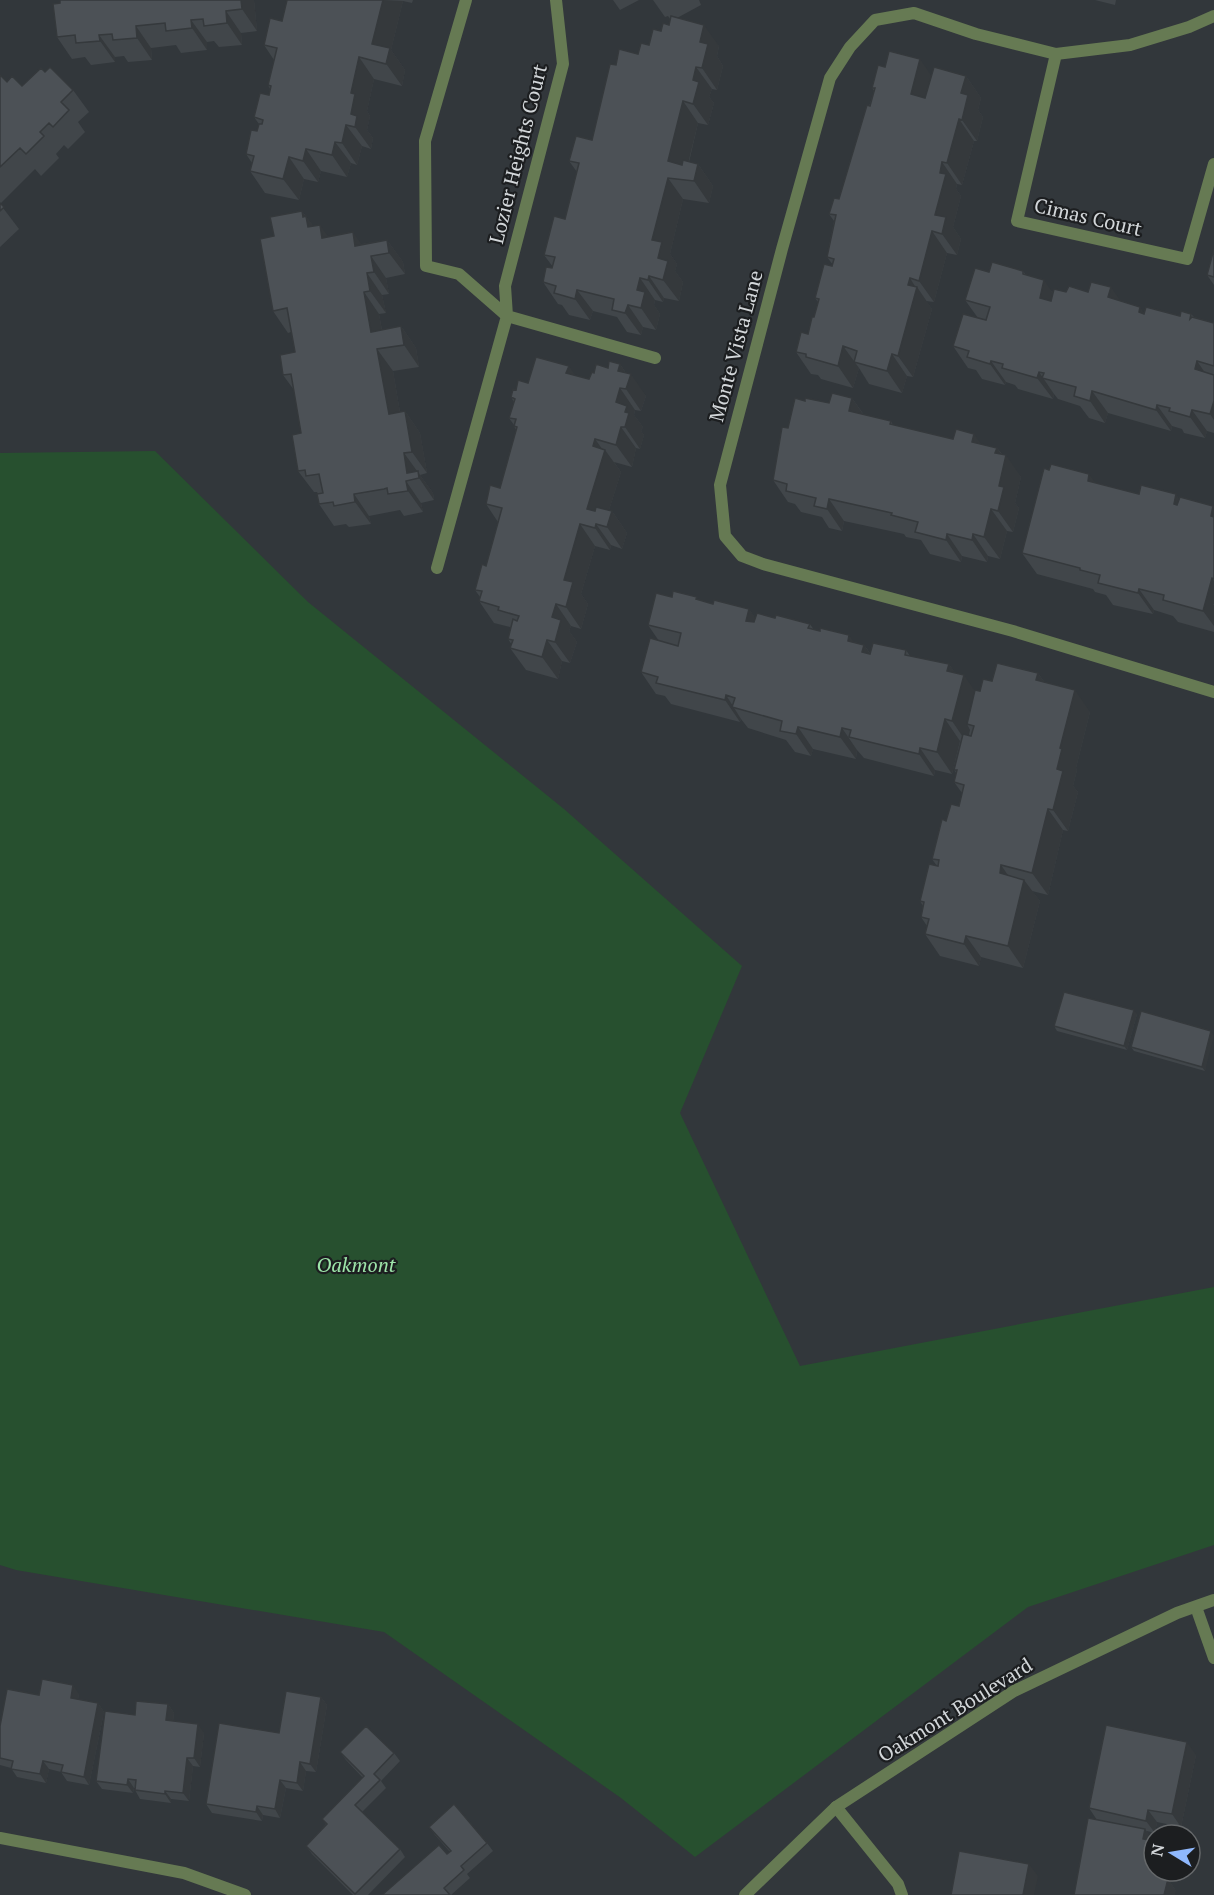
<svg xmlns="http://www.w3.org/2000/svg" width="1214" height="1895" viewBox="0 0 1214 1895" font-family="'PT Serif',serif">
<rect width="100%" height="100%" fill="#32373b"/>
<!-- green -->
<path fill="#27502f" d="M155 451 308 602 564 809 742 966 680 1113 800 1366 1214 1287V1545L1028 1607 695 1857 621 1798 384 1632 16 1570 0 1565V453Z"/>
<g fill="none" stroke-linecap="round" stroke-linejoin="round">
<!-- service -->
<path stroke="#667a53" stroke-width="12" d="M466 0 425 141 426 266 459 274 507 316 655 358
M1214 16 1189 27 1130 45 1056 54 976 34 914 13 875 20 850 47 830 78 782 249 720 485 725 536 742 556 763 564 1013 631 1214 692
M1056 54 1017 221 1187 259 1214 164
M437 568 507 316 505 286 563 64 556 0"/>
<!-- minor -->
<path stroke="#667a53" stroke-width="12" d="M1196 1607 1214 1658
M836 1807 898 1884 902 1895
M0 1838 184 1873 245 1895"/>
<!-- tertiary -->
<path stroke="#667a53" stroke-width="12" d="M745 1895 836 1807 1014 1691 1177 1613 1214 1600"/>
</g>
<!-- wall -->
<path fill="#41464a" d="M254 0 257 31 241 33 242 45 219 47 214 41 207 42V50L181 53 176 45 151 48 152 60 128 62 124 56 115 57V62L91 65 85 57 72 59 57 37 60 3Z
M287 0H413L412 3 403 1 391 50 405 70 402 86 374 79 367 111 370 116 367 130 373 138 371 149 362 146 357 165 351 163 347 177 321 171 318 182 304 179 299 200 265 193 250 171 252 163 246 154 257 131 259 124 254 117 269 95 270 89 268 85 274 60 264 45 282 21Z
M613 0H639L620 10Z
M653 0H699L701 5 677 18 719 46 717 56 723 66 717 90 712 89 709 97 714 103 708 125 698 123 689 162 698 164 713 186 709 203 683 199 670 254 677 264 675 271 683 282 679 301 664 298 663 302 655 300 654 305 660 314 656 330 643 327 641 335 627 332 617 317 593 311 590 320 569 315 562 305 558 304 543 282 553 267 544 255 565 219 577 172 569 161 592 140 616 65 638 54 649 45 669 25 670 19 668 16 665 17Z
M1095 0H1116L1115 5Z
M885 67 931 76H966L981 98 978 110 983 117 977 141H974L962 185 957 184 956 189 961 196 953 227 961 239 957 255 947 253 934 302 926 301 932 309 913 377 907 376 902 393 869 384 859 368 853 388 821 379 818 375 811 374 796 352 808 334 814 317 818 302 815 298 833 265 827 257 834 221 829 214 839 199 874 91 872 88Z
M45 72 73 90 89 112 78 122 85 132 68 149 64 145 56 154 59 158 41 176 35 169 0 204 19 229 0 247V75L7 82 22 86Z
M302 211 313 226 328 237 362 244 387 240 403 262 405 274 386 278 389 294 382 295 386 313 379 314 382 330 401 326 416 348 419 367 393 371 400 412 405 411 420 433 427 473 420 475 433 493 434 500 421 503 423 512 404 516 400 510 369 516 371 524 349 527 346 524 334 526 319 504 318 494 317 492H314L298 471 301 433 294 390 283 375 295 352 291 332 288 333 273 311Z
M1214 249V285L1207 275Z
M1023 271 1026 275 1053 292H1066L1121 301 1145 313 1180 316 1191 314 1194 317 1214 323V433L1207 431 1205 438 1184 433 1182 429 1172 426 1171 431 1108 413 1105 423 1089 418 1080 406 1058 399 1054 394 1053 399 1018 389 1015 385 1006 382 1005 385 982 379 976 370 968 368 953 346 978 318 965 300Z
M620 364 626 373 646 396 641 411 635 410 634 415 643 427 641 431 644 435 640 449 636 448 632 467 614 462 621 472 609 510 612 511 627 533 622 549 611 545 610 550 595 546 581 594 588 604 581 629 571 626 569 631 577 642 570 663 562 661 558 679 526 670 510 648 512 645 508 639 511 629 510 627 494 623 479 601 480 597 475 590 486 566 498 522 486 504 500 488 516 430 514 426V425L509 418 514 402 511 397 516 390 528 383 575 375 589 379 594 373 608 368Z
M852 398 864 415 891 421 893 425 953 439 997 448 1021 477 1015 503 1019 508 1013 532 1007 531 1000 559 988 556 987 562 962 556 961 562 930 554 921 540 906 537 904 534 844 521 842 531 829 528 822 517 801 512 795 504 788 502 773 480 788 428 805 401 829 403Z
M1096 483 1139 494 1179 498 1214 507V632L1178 622 1173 616 1154 610 1153 614 1113 605 1106 595 1095 592 1093 589 1037 574 1022 553Z
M672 597 699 600 713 604 749 609 755 618H775L810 624 814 630 864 645 870 653 906 650 910 656 949 664 955 673 975 691H980L992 681 1038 673 1045 683 1090 712 1076 768 1077 770 1073 786 1078 792 1068 831 1063 830 1048 895 1032 891 1040 901 1023 968 981 957 979 966 940 956 925 934 927 926 921 917 923 906 920 901 937 866 932 859 946 821 959 806 962 793 954 782 956 773 954 770 961 741 952 774 935 770 934 776 864 758 857 750 856 759 813 749 811 756 795 752 786 740 748 728 741 719 740 722 671 704 665 696 656 694 641 672 659 641 648 625Z
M1137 1014 1127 1050 1057 1031 1054 1026Z
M1211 1031 1205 1071 1134 1051 1131 1047Z
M79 1694 78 1699 98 1703 104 1712 89 1785 67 1781 61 1772 49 1769 46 1783 17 1777 11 1768 0 1765V1726L39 1695Z
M321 1697 327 1705 316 1772 306 1771 303 1791 286 1788 280 1818 263 1815 262 1821 212 1813 206 1804 279 1733Z
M168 1704 174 1713 173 1721 204 1733 200 1767 193 1766 189 1801 171 1799V1803L140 1799 135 1790V1788H134L133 1793 102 1789 96 1781 135 1715Z
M340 1752 394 1753 400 1761 381 1781 386 1788 362 1812 400 1849 405 1857 368 1895H353L312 1854 306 1846 326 1824 322 1819 363 1778 346 1760Z
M1196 1755 1181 1827 1157 1822 1155 1833 1147 1831 1154 1871H1172L1170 1882 1176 1891 1097 1820 1089 1808Z
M429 1827 487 1843 493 1851 467 1874 470 1878 451 1895H382L450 1852 435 1835Z"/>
<!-- shaded-wall -->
<path fill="#35393c" d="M241 0H254L257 31 242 9Z
M383 0 403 1 391 50 405 70 402 86 372 44Z
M226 11 241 33 242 45 227 23Z
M191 20 207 42V50L192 28Z
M704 25 719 46 717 56 723 66 717 90 702 68 700 42Z
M136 26 151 48 152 60 137 38Z
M99 35 115 57V62L100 41Z
M359 57 374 79 367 111 370 116 367 130 373 138 371 149 355 127 351 114V93Z
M920 59 935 81 926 116 911 94Z
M696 67 712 89 709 97 714 103 708 125 693 104V80Z
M966 76 981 98 978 110 983 117 977 141 962 120 961 93Z
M683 101 698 123 684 180 668 161Z
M959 119 974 141 962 185 947 163Z
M346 125 362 146 357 165 342 143Z
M335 142 351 163 347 177 332 155Z
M306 149 321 171 318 182 303 161Z
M289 157 304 179 299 200 283 179Z
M942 162 957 184 956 189 961 196 953 227 961 239 957 255 942 234 935 215 940 173Z
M698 164 713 186 709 203 694 181Z
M668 178 683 199 670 254 677 264 675 271 683 282 679 301 663 280 658 258 652 240Z
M302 211 307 218 306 216 322 238 308 227 303 217Z
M320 225 335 246 322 238Z
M932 231 947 253 934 302 919 281Z
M353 232 368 254 355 246Z
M387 240 403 262 405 274 389 253Z
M371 256 386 278 389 294 374 272Z
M367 273 382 295 386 313 370 291Z
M649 276 664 298 663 302 648 280Z
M640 278 655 300 654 305 660 314 656 330 641 308 637 290Z
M910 278 916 288 917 287 932 309 913 377 898 356Z
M1044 280 1059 302 1055 320 1040 298Z
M1111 287 1126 309 1108 297Z
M577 290 593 311 590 320 575 299Z
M364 292 379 314 385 348 371 332Z
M628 305 643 327 641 335 625 313Z
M1140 307 1155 329 1139 312Z
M401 326 416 348 419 367 404 345Z
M843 346 859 368 853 388 838 366Z
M377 349 393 371 404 436 389 414Z
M892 354 907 376 902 393 887 371Z
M991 361 1006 382 1005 385 990 364Z
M1197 361 1212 383 1195 369Z
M620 364 629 378 631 374 646 396 641 411 626 389 618 371Z
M569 366 584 388 566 373Z
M1039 372 1054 394 1053 399 1037 378Z
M620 388 635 410 634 415 643 427 641 431 644 435 640 449 625 427 616 402Z
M1092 391 1108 413 1105 423 1090 401Z
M852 398 867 420 849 411Z
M1214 401V420L1210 414Z
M1157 405 1172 426 1171 431 1156 410Z
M1192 410 1207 431 1205 438 1190 417Z
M405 411 420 433 427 473 412 452Z
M621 427 636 448 632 467 616 445Z
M974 434 989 455 972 442Z
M595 439 605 453V450L621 472 604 526 587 509 593 446Z
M997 448 1005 459 1006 455 1021 477 1015 503 1019 508 1013 532 998 511 999 486 995 453Z
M404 453 433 493 434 500 419 478 407 473Z
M1089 474 1105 496 1088 481Z
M406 481 421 503 423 512 408 491Z
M354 494 369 516 371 524 355 502Z
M1176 494 1191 516 1174 504Z
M829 499 844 521 842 531 827 509Z
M1213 506 1214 507V521L1211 516Z
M991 509 1007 531 1000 559 984 537Z
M612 511 627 533 622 549 607 527Z
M580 524 595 546 581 594 588 604 581 629 566 607 564 580Z
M596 524 611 545 610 550 595 528Z
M947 534 962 556 961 562 946 540Z
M973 534 988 556 987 562 972 540Z
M1212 578 1214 581V604H1213L1214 605V626L1203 611Z
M1139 589 1154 610 1153 614 1138 593Z
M556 604 571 626 569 631 577 642 570 663 555 642 552 617Z
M749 609 764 630 746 621Z
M849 635 864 657 848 641Z
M547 640 562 661 558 679 542 657Z
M864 645 879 666 862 652Z
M949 664 962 683 964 675 979 697 967 724 970 730 967 743 952 721 947 671Z
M1038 673 1053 695 1036 680Z
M1075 690 1090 712 1076 768 1077 770 1073 786 1078 792 1068 831 1053 810 1060 748Z
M726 695 741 719 740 722 725 700Z
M945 719 960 741 952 774 937 752Z
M798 727 813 749 811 756 796 734Z
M842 728 857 750 856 759 840 737Z
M920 748 935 770 934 776 919 754Z
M1048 809 1063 830 1048 895 1032 873Z
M1001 865 1016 887 1000 873Z
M1024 880 1040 901 1023 968 1008 946Z
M966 936 981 957 979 966 964 944Z
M1134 1010 1137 1014 1127 1050 1124 1046Z
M1211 1031 1214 1036 1205 1071 1202 1067Z
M73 1685 79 1694 77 1706 71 1698Z
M321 1697 327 1705 316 1772 310 1764Z
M98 1703 104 1712 89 1785 84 1777Z
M168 1704 174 1713 172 1729 166 1720Z
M198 1724 204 1733 200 1767 194 1758Z
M1187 1742 1196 1755 1181 1827 1172 1814Z
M187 1758 193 1766 189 1801 183 1793Z
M43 1761 49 1769 46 1783 40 1774Z
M300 1762 306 1771 303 1791 297 1783Z
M128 1779 134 1788 133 1793 127 1785Z
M280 1780 286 1788 280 1818 275 1809Z
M165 1791 171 1799V1803L165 1794Z
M257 1806 263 1815 262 1821 256 1812Z
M1148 1810 1157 1822 1155 1833 1146 1821Z
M1145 1829 1154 1841 1143 1839Z
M1029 1864 1038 1876 1034 1895H1023Z
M1161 1871H1172L1170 1882 1176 1891 1175 1895H1164L1160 1877Z"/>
<!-- building -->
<path fill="#4c5156" stroke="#35393c" stroke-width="1.5" d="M60 0H241L242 9 226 11 227 23 204 26 203 19 191 20 192 28 166 31 165 23 136 26 137 38 113 40 112 34 99 35 100 41 76 43 75 35 57 37 53 4 60 3Z
M287 0H383L372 44 390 48 386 64 359 57 351 93 355 94 351 114 357 116 355 127 346 125 342 143 335 142 332 155 306 149 303 161 289 157 283 179 250 171 254 156 246 154 251 130 257 131 259 124H262L263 120 254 117 260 93 269 95 271 86 268 85 277 48 264 45 270 18 282 21Z
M671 16 704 25 700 42 708 44 702 68 696 67 693 80 699 82 693 104 683 101 668 161 682 165 683 160 698 164 694 181 668 178 652 240 662 242 658 258 668 261 663 280 649 276 648 280 640 278 637 290 645 292 641 308 628 305 625 313 612 310 614 299 577 290 575 299 554 293 556 286 543 282 546 267 552 268 555 257 544 255 554 216 565 219 579 163 569 161 576 136 592 140 610 64 616 65 619 49 638 54 641 43 649 45 653 29 661 31 663 23 669 25Z
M889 51 920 59 911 94 925 98 934 67 966 76 961 93 968 95 962 120 959 119 947 163 942 162 940 173 946 174 935 215 946 217 942 234 932 231 919 281 910 278 908 285 917 287 898 356 892 354 887 371 854 362 857 351 843 346 838 366 806 357V354L796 352 801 332 808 334 812 317H814L819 299 815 298 824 264 832 266 834 259 827 257 836 215 829 214 834 198 839 199 867 105 870 106 873 95 875 88H872L878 65 885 67Z
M50 67 73 90 61 102 69 110 53 127 49 123 40 132 44 136 26 154 20 148 0 167V75L7 82 12 76 22 86 41 68 45 72Z
M0 203 4 207 0 211Z
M302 211 303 217 306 216 308 227 320 225 322 238 353 232 355 246 387 240 389 253 371 256 374 272 367 273 370 291 364 292 371 332 401 326 404 345 377 349 389 414 405 411 412 452 404 453 407 473 418 471 419 478 406 481 408 491 388 494 387 488 384 489 354 494 355 502 334 506 333 502 319 504 317 494 323 493 319 474 306 476 305 470 298 471 292 435 301 433 291 374 283 375 280 355 295 352 287 308 273 311 260 239 274 236 270 217Z
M1214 249V277L1207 275Z
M992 262 1023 271V274L1044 280 1040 298 1051 301 1054 289 1066 292 1069 286 1088 292 1091 282 1111 287 1108 297 1140 307 1139 312 1144 314 1146 307 1180 316 1181 311 1191 314 1190 319 1192 317 1214 323V366L1197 361 1195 369 1214 375V401L1210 414 1192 410 1190 417 1169 411 1170 408 1157 405 1156 410 1092 391 1090 401 1074 396 1076 387 1042 378 1044 373 1039 372 1037 378 1002 368 1003 364 991 361 990 364 967 357 969 351 953 346 963 314 986 320 990 307 965 300 975 268 989 272Z
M536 357 569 366 566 373 589 379 592 372 594 373 596 364 608 368 609 361 620 364 618 371 631 374 626 389 620 388 616 402 627 406 625 412 629 413 625 427H621L616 445 595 439 593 446 605 450 587 509 595 511 596 507 612 511 607 527 596 524 595 528 580 524 564 580 573 582 566 607 556 604 552 617 561 620 555 642 547 640 542 657 510 648 513 640 508 639 513 619 517 621 519 616 498 610 499 607 479 601 482 591 475 590 482 564 486 566 502 508 486 504 490 485 500 488 517 427 514 426 516 419 509 418 515 399 511 397 513 389 516 390 518 380 528 383Z
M832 393 852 398 849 411 891 421 890 424 953 439 956 429 974 434 972 442 997 448 995 453 1006 455 999 486 1004 487 998 511 991 509 984 537 973 534 972 540 947 534 946 540 915 532 918 522 891 515 892 513 829 499 827 509 814 506 816 498 786 491 787 484 773 480 782 427 788 428 795 398 805 401V398L829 403Z
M1051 464 1089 474 1088 481 1139 494 1141 485 1176 494 1174 504 1177 505 1180 497 1213 506 1211 516 1214 517V579L1212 578 1203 611 1163 600 1164 595 1139 589 1138 593 1098 583 1100 575 1080 570V568L1022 553 1044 468 1049 470Z
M673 591 697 597 696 599 713 604 714 600 749 609 746 621 754 622 757 613 775 618 776 615 810 624 808 628 820 631V628L849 635 848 641 864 645 862 652 870 654 873 643 906 650 905 655 949 664 947 671 964 675 952 721 945 719 937 752 920 748 919 754 849 737 851 730 842 728 840 737 798 727 796 734 780 731 782 721 732 707 735 698 726 695 725 700 656 683 658 677 641 672 650 638 678 646 681 633 648 625 656 593 672 597Z
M997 663 1038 673 1036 680 1075 690 1060 748 1062 749 1057 769 1063 771 1053 810 1048 809 1032 873 1001 865 1000 873 1024 880 1008 946 966 936 964 944 925 934 929 919 921 917 924 902 920 901 929 864 938 866 939 860 932 859 942 819 946 821 951 804 959 806 964 785 954 782 957 770H954L963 734 971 736 974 726 967 724 975 690 980 691 983 679 992 681Z
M1064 992 1134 1010 1124 1046 1054 1026Z
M1141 1011 1211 1031 1202 1067 1131 1047Z
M42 1679 73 1685 71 1698 98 1703 84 1777 61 1772 63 1765 43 1761 40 1774 11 1769 13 1761 0 1758V1726L7 1689 39 1695Z
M286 1691 321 1697 310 1764 300 1762 297 1783 280 1780 275 1809 257 1806 256 1812 206 1804 219 1723 279 1733Z
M136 1701 168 1704 166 1720 198 1724 194 1758H187L183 1793 165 1791V1794L135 1790 136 1780 128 1779 127 1785 96 1781 105 1711 135 1715Z
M1106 1725 1187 1742 1172 1814 1148 1810 1146 1821 1089 1808Z
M366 1726 394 1753 374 1774 380 1780 355 1805 400 1849 355 1894 306 1846 327 1824 322 1819 364 1776 340 1752Z
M454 1804 487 1843 461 1866 464 1870 444 1888 450 1895H382L439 1845 447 1854 451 1851 429 1827Z
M1088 1818 1145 1829 1143 1839 1154 1841V1871H1161L1160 1877 1168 1879 1164 1895H1074Z
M959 1851 1029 1864 1023 1895H951Z"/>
<g text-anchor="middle" stroke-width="4.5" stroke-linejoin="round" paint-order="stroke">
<!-- street labels -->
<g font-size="20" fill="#d2d6d9" stroke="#1c1e20">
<text transform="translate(518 154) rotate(-76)" y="7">Lozier Heights Court</text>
<text transform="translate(1088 217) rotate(13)" y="7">Cimas Court</text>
<text transform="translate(736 346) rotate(-75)" y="7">Monte Vista Lane</text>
<text transform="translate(955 1710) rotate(-32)" y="7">Oakmont Boulevard</text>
</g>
<!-- park labels -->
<g font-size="20" font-style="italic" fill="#9de5a9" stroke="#1c1e20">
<text x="356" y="1272">Oakmont</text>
</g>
</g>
<!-- north arrow -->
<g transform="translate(1172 1853) rotate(281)"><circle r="28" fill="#1c1e20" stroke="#65686a" stroke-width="1.5"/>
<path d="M0-4.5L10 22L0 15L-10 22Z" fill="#8fb8fd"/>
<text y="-9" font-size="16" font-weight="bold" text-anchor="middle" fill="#d2d6d9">N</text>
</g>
</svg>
